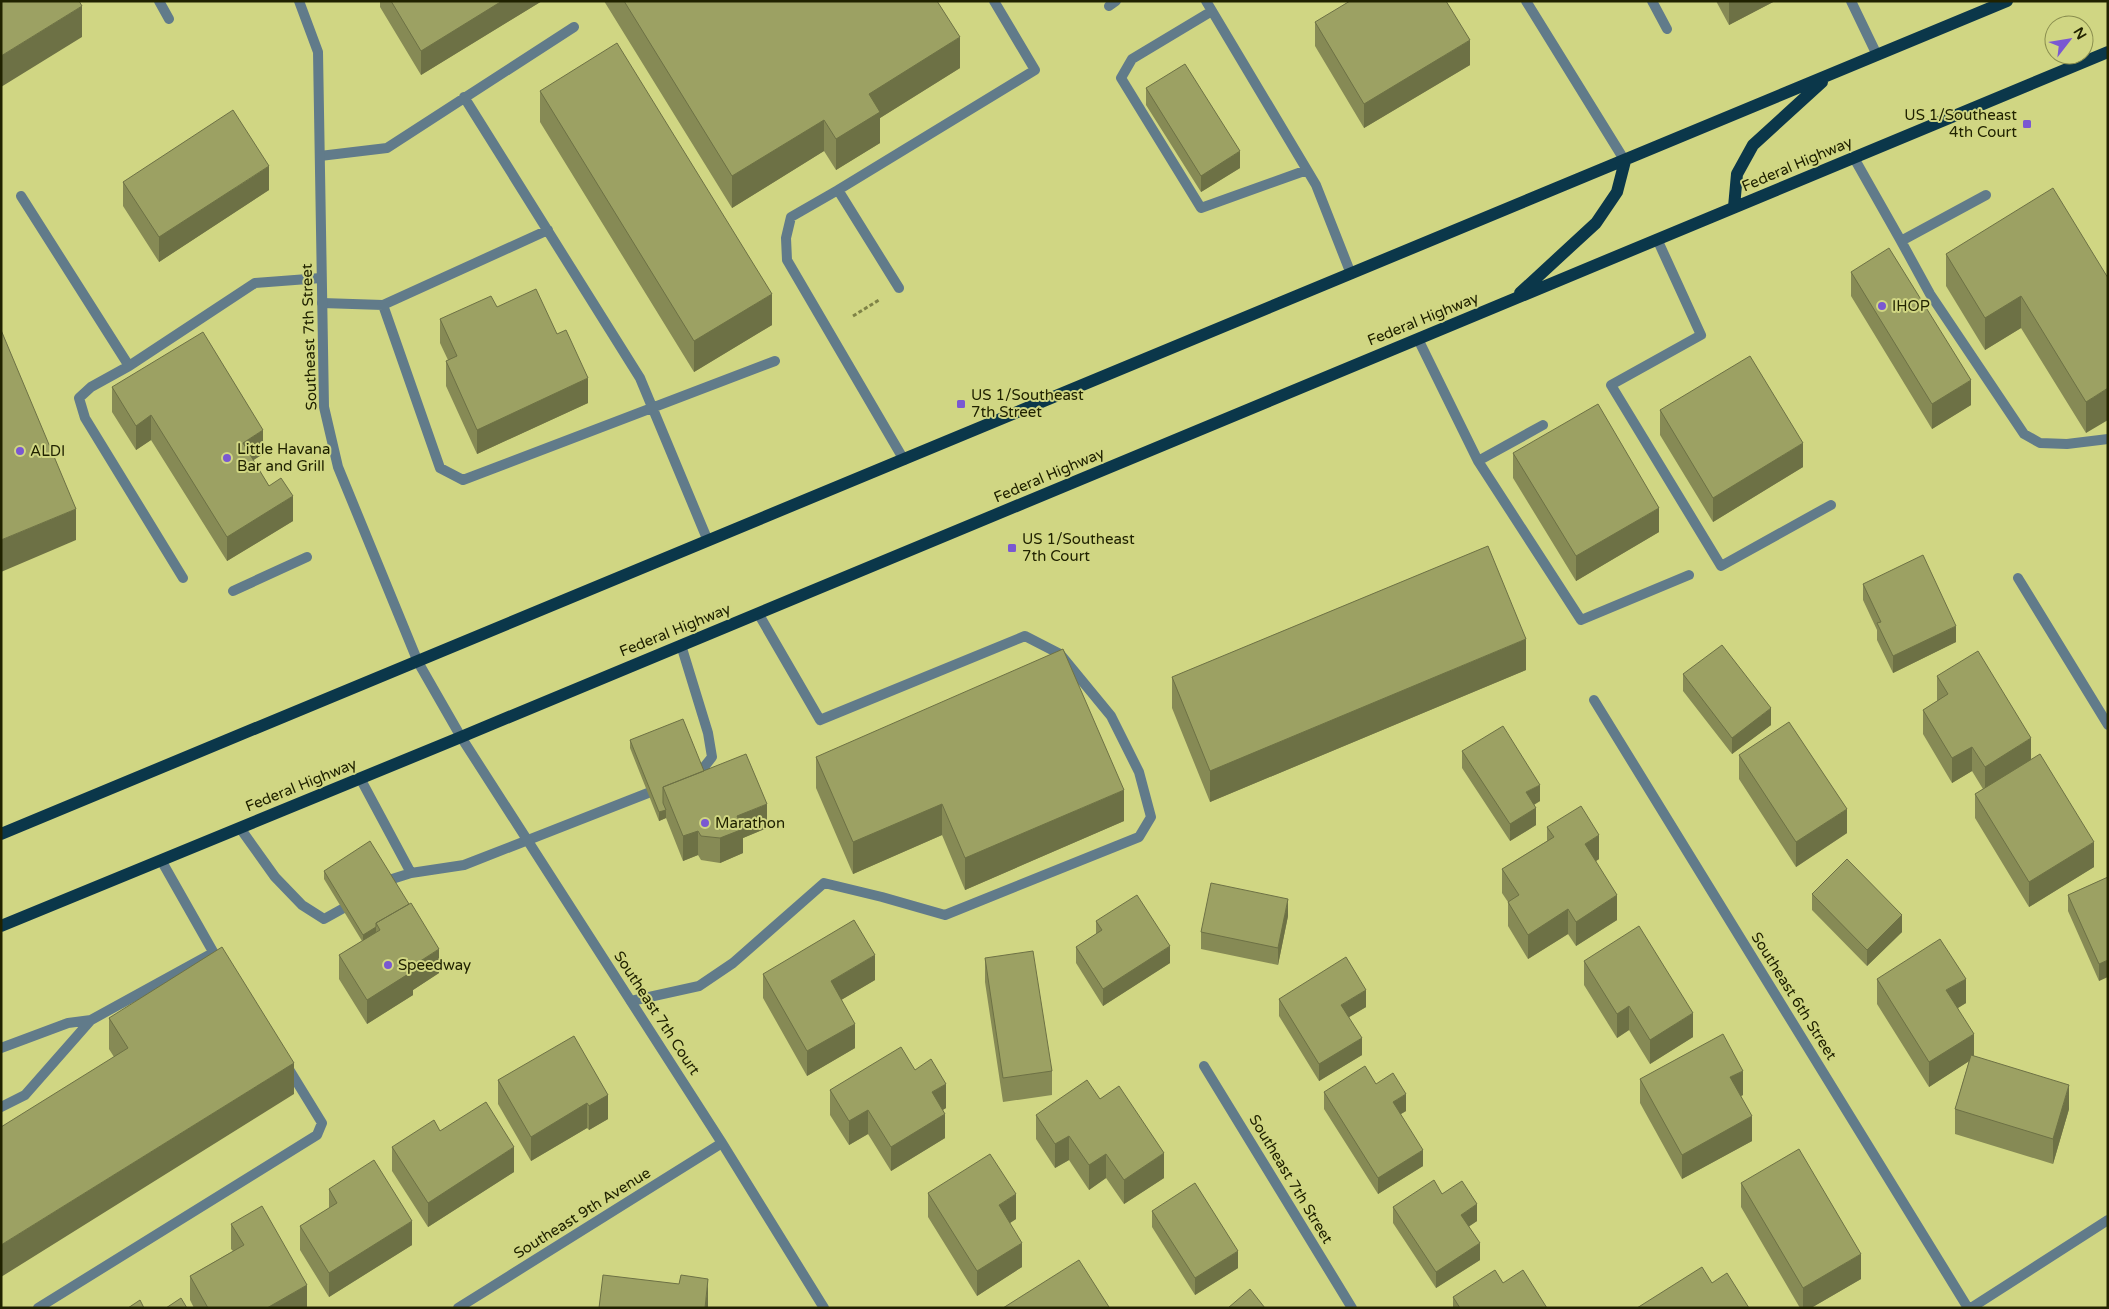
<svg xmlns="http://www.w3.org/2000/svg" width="2109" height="1309" viewBox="0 0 2109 1309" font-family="'Varela Round',sans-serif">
<rect width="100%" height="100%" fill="#d0d683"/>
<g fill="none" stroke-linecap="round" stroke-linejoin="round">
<!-- path -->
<path stroke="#7f8347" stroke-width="3" stroke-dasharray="4 2.5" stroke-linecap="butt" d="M853 316 879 300"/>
<!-- service -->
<path stroke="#617b8a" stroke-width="10" d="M159 1 169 19
M1206 1 1316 185 1351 274
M1652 1 1667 29
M1851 1 1877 55
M1109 6 1116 1
M1212 11 1132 59 1121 78 1201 208 1307 170
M464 97 640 378 708 541
M320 156 387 148 574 27
M1854 158 1901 241 1986 195
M838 190 1035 70 994 1
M21 196 129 366
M548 230 383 305 440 468 463 480 775 361
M1657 239 1701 335 1611 385 1721 566 1831 505
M1901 241 1930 294 2024 434 2040 443 2067 444 2108 439
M899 288 838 190 791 217 786 238 787 260 904 460
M322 303 383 305
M1418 339 1478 461 1581 620 1689 575
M1478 461 1543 425
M183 578 85 418 79 398 91 387 129 366 255 283 321 278
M233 591 307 557
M681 645 708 733 712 757 701 771
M360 778 411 873
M240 828 275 877 302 905 324 919 342 909
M161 860 220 964
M389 880 411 873 464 865 648 793
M631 1001 699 986 733 963 824 883 882 897 945 915 1139 837 1151 817 1139 772 1111 716 1060 654 1025 636 820 720 758 613
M1 1048 68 1023 91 1020
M1 1107 25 1095 91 1020 213 953
M38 1308 317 1135 322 1123 287 1066"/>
<!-- minor -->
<path stroke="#617b8a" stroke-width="10" d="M299 1 318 52 324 407 338 467 418 662 461 737 722 1143 824 1308
M1526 1 1625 161
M2018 578 2108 725
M1594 700 1968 1308
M1204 1066 1352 1308
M458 1308 722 1143
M1971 1308 2108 1220"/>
<!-- primary -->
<path stroke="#0b374a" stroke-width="12" d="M1734 207 1737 174 1753 145 1822 82
M1520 293 1596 223 1617 192 1625 161
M1 834 2007 1
M1 926 461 737 2108 52"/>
</g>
<!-- wall -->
<path fill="#868a55" d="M380 1H542L421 75 380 7Z
M604 1H937L960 68 880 118V143L836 170 824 151 732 208Z
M1716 1H1775L1729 25Z
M1315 22 1470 65 1364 128 1315 46Z
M1146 88 1240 168 1201 192 1146 105Z
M540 91 772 325 694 372 540 122Z
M123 182 269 190 159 262 123 206Z
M1946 254 2108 278 2086 433 2021 328 1985 350 1946 286Z
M1851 272 1971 405 1932 429 1851 296Z
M497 307 557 334 588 403 477 454 446 386V361L448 360 440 343V319Z
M112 387 263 454 253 460 269 486 293 521 227 561 151 440 136 450 112 412Z
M1660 410 1803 467 1713 522 1660 435Z
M1513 453 1659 532 1576 581 1513 478Z
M1863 584 1956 642 1893 673 1877 640V630L1863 600Z
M1526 670 1210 802 1172 708V677Z
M1683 674 1771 725 1732 754 1683 691Z
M1937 676 2031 760 2094 867 2029 907 1975 818V794L1983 789 1972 771 1952 783 1923 734V710L1937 701Z
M630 740 704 771 767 828 743 838V853L720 863 701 860 698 855 683 861 666 818 659 821 630 748Z
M1462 751 1540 801 1534 805 1536 825 1510 841 1462 768Z
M1739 755 1847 833 1796 867 1739 779Z
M816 757 1124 821 965 890 942 835 853 874 816 788Z
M1547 827 1599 859 1596 861 1617 920 1576 946 1568 934 1528 959 1508 926V902L1502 893V869L1547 841Z
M324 871 439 973 413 990V995L367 1024 339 979V955L362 941 324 879Z
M2108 877 2099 981 2068 911V895Z
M1812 894 1902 932 1867 966 1812 910Z
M1288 916 1278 965 1201 949V932Z
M1096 921 1170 963 1103 1006 1076 963V947L1096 934Z
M985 958 1052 1071V1095L1003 1102 985 982Z
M1584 961 1693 1037 1650 1064 1629 1030 1617 1038 1584 985Z
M763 974 875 980 841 1000 855 1048 807 1076 763 998Z
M1877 979 1966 1003 1958 1008 1974 1056 2069 1109 2053 1164 1955 1134V1109L1969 1061 1929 1087 1877 1004Z
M1279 999 1366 1007 1349 1017 1362 1055 1319 1081 1279 1016Z
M109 1018 294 1094 114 1057 109 1049Z
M915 1070 946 1108 942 1110 945 1138 891 1171 868 1134 849 1145 830 1115V1090Z
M1640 1079 1743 1095 1741 1096 1752 1141 1682 1179 1640 1103Z
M498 1080 608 1095V1119L589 1130 587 1128 531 1161 498 1104Z
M1376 1084 1406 1111 1400 1114 1423 1166 1378 1194 1324 1109V1092Z
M1100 1099 1164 1178 1124 1204 1106 1178 1089 1190 1069 1160 1055 1168 1036 1139V1115Z
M440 1131 514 1172 428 1227 392 1171V1147Z
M1741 1183 1861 1279 1811 1308H1800L1741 1207Z
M329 1189 412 1245 329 1297 300 1250V1226L329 1208Z
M928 1193 1016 1219 1010 1223 1022 1267 977 1296 928 1217Z
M1442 1194 1477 1221 1469 1226 1480 1260 1436 1288 1393 1223V1207Z
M1152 1211 1238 1268 1195 1295 1152 1227Z
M231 1224 307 1308H194L190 1300V1276L233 1251 231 1249Z
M1503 1283 1547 1308H1453V1297Z"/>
<!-- shaded-wall -->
<path fill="#6d7145" d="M502 1H542L421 75V51Z
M1729 1H1775L1729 25Z
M82 6V37L1 87V56Z
M960 37V68L880 118V143L836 170V139L869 94Z
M1470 40V65L1364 128V104Z
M824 120V151L732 208V176Z
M1240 151V168L1201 192V176Z
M269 166V190L159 262V237Z
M772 294V325L694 372V341Z
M2021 296V328L1985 350V318Z
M588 378V403L477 454V430Z
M1971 380V405L1932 429V404Z
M2108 388V420L2086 433V402Z
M151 415V440L136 450V426Z
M263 430V454L243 467V443Z
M1803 443V467L1713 522V498Z
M293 496V521L227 561V537Z
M1659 508V532L1576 581V556Z
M76 509V540L1 572V540Z
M1956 626V642L1893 673V656Z
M1526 639V670L1210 802V771Z
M1771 708V725L1732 754V738Z
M2031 738V762L1985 791V767Z
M1972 747V771L1952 783V758Z
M1540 785V801L1526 809V792Z
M1124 790V821L965 890V858Z
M767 804V828L743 838V853L720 863V838L737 816Z
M942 804V835L853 874V842Z
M1536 808V825L1510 841V824Z
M1847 809V833L1796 867V842Z
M666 810V818L659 821V812Z
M698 831V855L683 861V836Z
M1599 835V859L1585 868V844Z
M2094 842V867L2029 907V882Z
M1617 895V920L1576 946V922Z
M1288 899V916L1278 965V948Z
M1568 909V934L1528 959V935Z
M1902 915V932L1867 966V950Z
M376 927V936L363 944V935Z
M1170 946V963L1103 1006V989Z
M439 949V973L413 990V995L367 1024V1000L411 967Z
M875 955V980L831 1006V981Z
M2108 960V977L2099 981V964Z
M1966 979V1003L1946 1015V990Z
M1366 990V1007L1341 1022V1005Z
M1629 1006V1030L1617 1038V1014Z
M1693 1013V1037L1650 1064V1040Z
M855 1024V1048L807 1076V1051Z
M1974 1034V1058L1929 1087V1062Z
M1362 1038V1055L1319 1081V1064Z
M294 1063V1094L1 1277V1245Z
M1743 1071V1095L1730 1101V1077Z
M946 1084V1108L932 1117V1092Z
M2069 1085V1109L2053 1164V1139Z
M1406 1094V1111L1393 1119V1102Z
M608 1095V1119L589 1130V1106Z
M587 1103V1128L531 1161V1137Z
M868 1110V1134L849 1145V1121Z
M945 1114V1138L891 1171V1147Z
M1752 1116V1141L1682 1179V1155Z
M1069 1136V1160L1055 1168V1144Z
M514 1147V1172L428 1227V1203Z
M1423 1150V1166L1378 1194V1178Z
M1164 1153V1178L1124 1204V1180Z
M1106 1154V1178L1089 1190V1165Z
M1016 1194V1219L999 1230V1205Z
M1477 1204V1221L1461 1232V1215Z
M412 1221V1245L329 1297V1273Z
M1022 1243V1267L977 1296V1271Z
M1480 1243V1260L1436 1288V1272Z
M1238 1251V1268L1195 1295V1278Z
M1861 1254V1279L1811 1308H1803V1288Z
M708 1279V1308H705Z
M307 1285V1308H267Z"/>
<!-- building -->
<path fill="#9ca163" stroke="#6d7145" d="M1 1H79L82 6 1 56Z
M391 1H502L421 51Z
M624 1H937L960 37 869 94 880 112 836 139 824 120 732 176Z
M1350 1H1446L1470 40 1364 104 1315 22Z
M617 43 772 294 694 341 540 91Z
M1185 64 1240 151 1201 176 1146 88Z
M233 110 269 166 159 237 123 182Z
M2053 188 2108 278V388L2086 402 2021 296 1985 318 1946 254Z
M1889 248 1971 380 1932 404 1851 272Z
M536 289 557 334 566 330 588 378 477 430 446 361 457 356 440 319 491 296 497 307Z
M1 330 76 509 1 540Z
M203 332 263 430 243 443 269 486 281 478 293 496 227 537 151 415 136 426 112 387Z
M1750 356 1803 443 1713 498 1660 410Z
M1598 404 1659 508 1576 556 1513 453Z
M1488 546 1526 639 1210 771 1172 677Z
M1923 555 1956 626 1893 656 1877 623 1881 622 1863 584Z
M1722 645 1771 708 1732 738 1683 674Z
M1063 649 1124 790 965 858 942 804 853 842 816 757Z
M1978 651 2031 738 1985 767 1972 747 1952 758 1923 710 1948 694 1937 676Z
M683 719 704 771 663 787V803L666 810 659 812 630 740Z
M1789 722 1847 809 1796 842 1739 755Z
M1503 726 1540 785 1526 792 1536 808 1510 824 1462 751Z
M746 754 767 804 737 816 743 829 720 838 701 836 698 831 683 836 663 787Z
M2040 754 2094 842 2029 882 1975 794Z
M1581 806 1599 835 1585 844 1617 895 1576 922 1568 909 1528 935 1508 902 1519 895 1502 869 1554 837 1547 827Z
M370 841 409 904 376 923V927L363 935 324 871Z
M1847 859 1902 915 1867 950 1812 894Z
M2108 877V960L2099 964 2068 895Z
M1211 883 1288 899 1278 948 1201 932Z
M1137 895 1170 946 1103 989 1076 947 1102 930 1096 921Z
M411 903 439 949 411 967 413 971 367 1000 339 955 380 930 376 923Z
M854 920 875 955 831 981 855 1024 807 1051 763 974Z
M1639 926 1693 1013 1650 1040 1629 1006 1617 1014 1584 961Z
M1940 939 1966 979 1946 990 1974 1034 1929 1062 1877 979Z
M222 947 294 1063 1 1245V1127L128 1048 109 1018Z
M1033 951 1052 1071 1003 1078 985 958Z
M1346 957 1366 990 1341 1005 1362 1038 1319 1064 1279 999Z
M1723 1034 1743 1071 1730 1077 1752 1116 1682 1155 1640 1079Z
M574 1036 608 1095 589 1106 587 1103 531 1137 498 1080Z
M901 1047 915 1070 931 1059 946 1084 932 1092 945 1114 891 1147 868 1110 849 1121 830 1090Z
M1971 1055 2069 1085 2053 1139 1955 1109Z
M1365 1066 1376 1084 1393 1073 1406 1094 1393 1102 1423 1150 1378 1178 1324 1092Z
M1087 1080 1100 1099 1119 1086 1164 1153 1124 1180 1106 1154 1089 1165 1069 1136 1055 1144 1036 1115Z
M486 1102 514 1147 428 1203 392 1147 434 1120 440 1131Z
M1799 1149 1861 1254 1803 1288 1741 1183Z
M990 1154 1016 1194 999 1205 1022 1243 977 1271 928 1193Z
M374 1160 412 1221 329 1273 300 1226 337 1203 329 1189Z
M1434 1180 1442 1194 1462 1181 1477 1204 1461 1215 1480 1243 1436 1272 1393 1207Z
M1195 1183 1238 1251 1195 1278 1152 1211Z
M262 1206 307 1285 267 1308H208L190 1276 244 1245 231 1224Z
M1079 1260 1109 1307 1108 1308H1003Z
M1702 1267 1712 1283 1727 1273 1749 1308H1637Z
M1495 1270 1503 1283 1523 1270 1547 1308H1460L1453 1297Z
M603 1275 679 1284 681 1275 708 1279 705 1308H599Z
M1250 1289 1265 1308H1228Z
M181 1298 187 1308H166Z
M140 1300 144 1308H128Z"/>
<!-- markers -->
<g fill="#7a58d2" stroke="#d0d683" stroke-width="2">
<rect x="2022" y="119" width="10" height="10" rx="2.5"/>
<circle cx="1882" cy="306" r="5"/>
<rect x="956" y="399" width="10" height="10" rx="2.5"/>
<circle cx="20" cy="451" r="5"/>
<circle cx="227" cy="458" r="5"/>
<rect x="1007" y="543" width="10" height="10" rx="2.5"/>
<circle cx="705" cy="823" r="5"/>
<circle cx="388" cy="965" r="5"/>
</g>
<g text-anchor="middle" stroke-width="4" stroke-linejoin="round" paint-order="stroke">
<!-- poi labels -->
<g font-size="15" fill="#202200" stroke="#d0d683" text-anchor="start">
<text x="2017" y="120" text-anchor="end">US 1/Southeast<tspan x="2017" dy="17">4th Court</tspan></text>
<text x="1892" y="311">IHOP</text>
<text x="971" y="400">US 1/Southeast<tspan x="971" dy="17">7th Street</tspan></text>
<text x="237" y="454">Little Havana<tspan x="237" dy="17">Bar and Grill</tspan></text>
<text x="30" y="456">ALDI</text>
<text x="1022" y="544">US 1/Southeast<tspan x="1022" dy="17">7th Court</tspan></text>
<text x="715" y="828">Marathon</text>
<text x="398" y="970">Speedway</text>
</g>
<!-- street labels -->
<g font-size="15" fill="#202200" stroke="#d0d683">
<text transform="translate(1797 164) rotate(-23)" y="5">Federal Highway</text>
<text transform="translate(1423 319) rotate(-22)" y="5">Federal Highway</text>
<text transform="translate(309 337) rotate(-92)" y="5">Southeast 7th Street</text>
<text transform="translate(1049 475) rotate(-23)" y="5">Federal Highway</text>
<text transform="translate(675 630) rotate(-22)" y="5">Federal Highway</text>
<text transform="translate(301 785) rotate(-22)" y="5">Federal Highway</text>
<text transform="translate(1794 996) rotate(58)" y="5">Southeast 6th Street</text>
<text transform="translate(657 1013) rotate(57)" y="5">Southeast 7th Court</text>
<text transform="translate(1291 1179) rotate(59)" y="5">Southeast 7th Street</text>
<text transform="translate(582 1213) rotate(-32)" y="5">Southeast 9th Avenue</text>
</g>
</g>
<!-- border -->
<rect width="2109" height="1309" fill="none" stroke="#202200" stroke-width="5"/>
<!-- north arrow -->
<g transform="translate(2069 40) rotate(59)"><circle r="24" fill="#d0d683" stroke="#8a8e4f"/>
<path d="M0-4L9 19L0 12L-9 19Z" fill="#7a58d2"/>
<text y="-8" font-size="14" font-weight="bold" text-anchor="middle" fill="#202200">N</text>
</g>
</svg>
